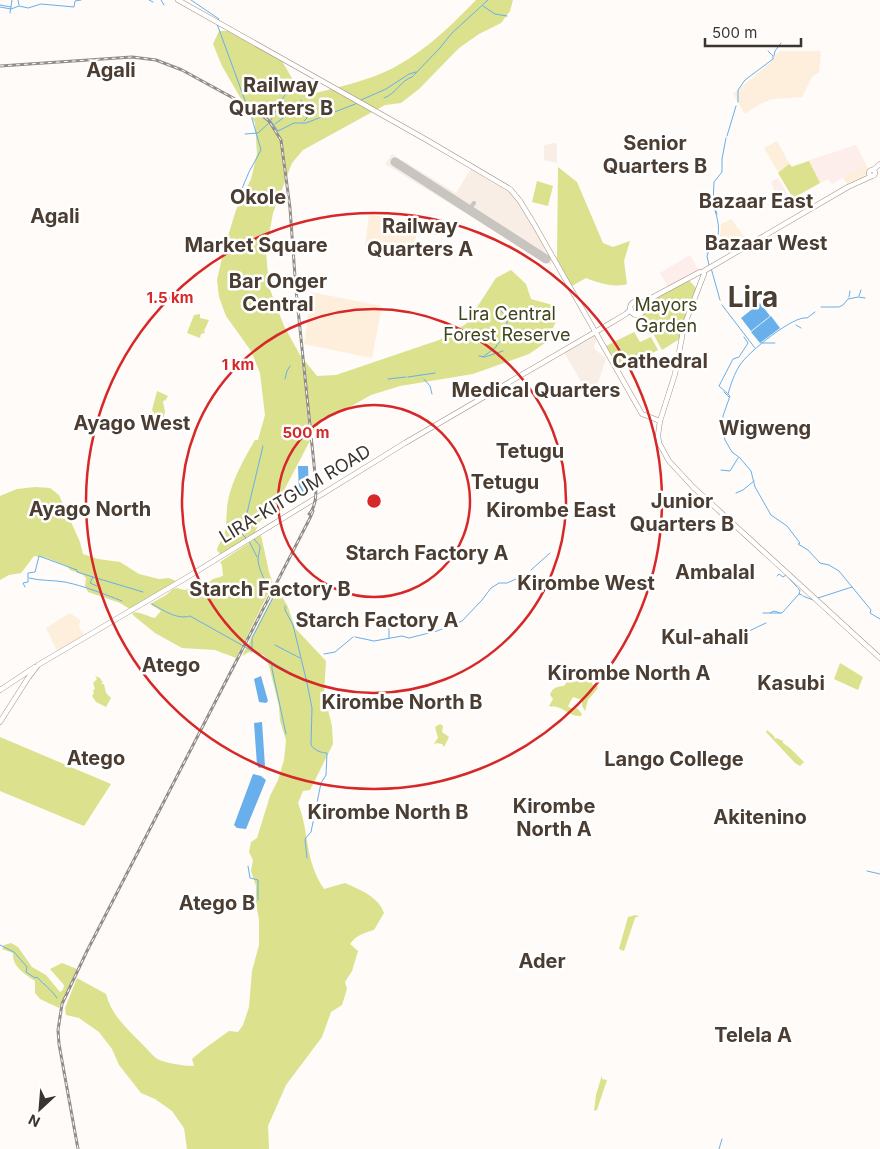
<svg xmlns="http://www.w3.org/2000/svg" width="880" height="1149" viewBox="0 0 880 1149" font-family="Inter,sans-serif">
<rect width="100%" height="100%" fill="#fefbf8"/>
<!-- commercial -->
<path fill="#fdefdc" d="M779 51H821L819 72 812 77 802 97 772 99 760 104 745 114 733 94 770 63Z
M777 141 789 163 792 166 856 145 870 172 849 187 841 175 837 174 793 198 764 148Z
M369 214 418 224 413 254 365 246Z
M731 219 749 243 729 254 720 237 721 224Z
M311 292 382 306 372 358 304 344Z
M70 613 80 620 79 627 84 635 57 651 46 628Z"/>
<!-- built -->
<path fill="#f8eee6" d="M555 143 557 144V163L544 160V145Z
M392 154 456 193 472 167 513 193 553 260 550 265 385 164Z
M592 334 597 337 594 348 606 359 598 383 586 390 565 354 566 350Z"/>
<!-- education -->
<path fill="#fdedeb" d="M856 145 865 165 832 184 827 178 820 181 809 161Z
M778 178 788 195 778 201 771 182Z
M690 255 699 271 668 287 660 273Z"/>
<!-- green -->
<path fill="#dbe18d" d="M476 0H513L510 11 501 23 479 34 459 48 419 89 401 103 385 105 303 150 292 163 273 213 266 251 269 287 284 326 300 355 317 376 336 375 439 340 466 324 496 278 511 270 526 284 531 299 556 306 557 320 545 343 529 354 473 374 400 386 371 395 346 409 322 418 272 513 261 520 255 532 220 554 217 550C218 544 223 539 225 532 227 522 226 511 228 501 232 480 244 459 255 440H258L265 415 260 373 251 351 226 316 219 297 217 280 224 249 236 210 251 179 257 154 255 123 222 66 213 44 219 31H232L247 36 282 61 293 80 298 94 308 95C330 89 354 84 375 76 415 61 447 30 476 0Z
M809 161 820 183 793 198 778 173 789 164 792 167Z
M558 167 577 182 603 243 613 247 630 241 624 261 627 284C613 288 599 283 586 278L572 286 557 259Z
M537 181 553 186 548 206 532 202Z
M688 279 697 289 681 338 662 350 642 313 644 310 643 305Z
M200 314V318L209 320 204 331 205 333 201 334 200 338 187 333 194 315Z
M634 332 640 342 651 337 658 350 619 371 606 346Z
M157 391 168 396 165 401 164 400 163 402 165 412 162 422 159 421 152 410Z
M35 487 50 488 59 495 80 542 83 554 98 559 120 562 139 574 159 579 169 578 176 581 130 609 120 603 88 592 85 586 86 578 82 574 70 570 67 566 47 558 34 556 21 573 9 575 0 580V496L17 489Z
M261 535 269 572 273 584 236 658 215 650 182 648 155 633 134 616 132 613C140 611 148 617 155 618L161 611 150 604 166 595 173 589 177 588 184 590 202 587 213 579 223 576 222 565 220 562Z
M277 588 288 607 295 628 326 661 324 694 332 726 333 744 310 790 303 791 298 803C310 834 304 859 324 889L345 883C360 890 378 896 384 913L374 930C364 933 356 935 350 944L358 951 352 971 345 982 347 989 342 1005 331 1012 322 1037 286 1085 268 1126 269 1149H187L184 1128 172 1111 155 1099 141 1093 119 1065 112 1049 99 1032 79 1018 66 1015 65 1008 77 978 106 994C112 1017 129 1030 145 1047 148 1050 152 1055 156 1058 162 1063 185 1066 194 1066L192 1059 204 1049 229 1031 238 1032 243 1025 249 1007 252 971 259 945V920L256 904V886L251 871 253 860 249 852 251 842 257 838 270 796 278 780 284 760 286 740 280 721 279 706 269 666 264 655 249 652 242 656Z
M840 663 863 677 858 690 834 679Z
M95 676 100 678 103 683 100 684H104L106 693 111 698 106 707 96 702 92 696 94 693 93 690 95 689 93 683 97 679Z
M582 676 589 677 593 685H597L598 688 588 700 585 711 582 706V700L573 697 568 706 570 708H577L582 714 581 716C571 717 565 709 557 707 555 706 552 707 549 706L553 699 550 695C553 687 556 687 564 686L568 680 576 682 578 677Z
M440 724 443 726 442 732 449 737 444 747 442 744 436 743 433 745 438 738 435 727Z
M767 730 774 736 775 739 776 738 783 741V743L791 749 804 762 800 766 795 763 766 732Z
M0 737 111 784 84 826 0 791Z
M636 915 639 917H636L635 918 624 951 619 949 628 917Z
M11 943 18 947 32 967 46 975 60 992 63 990 64 985 50 969 62 963 77 969 59 1008 40 999 35 993V981C25 974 12 967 13 953L2 949 4 945Z
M602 1075V1079L607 1080 597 1110 594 1111 596 1095Z"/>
<!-- water -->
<path fill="#68afeb" d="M760 303 770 316 751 331 741 318Z
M771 316 780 328 760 343 751 332Z
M298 466H308L309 494H299Z
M261 676 268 701 266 703 259 702 254 679Z
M262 722 265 766 259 768 257 765 254 723Z
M253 774 261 776 266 780 246 829 237 828 234 825Z"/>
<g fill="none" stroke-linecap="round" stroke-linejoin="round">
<!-- stream -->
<path stroke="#68afeb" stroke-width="1" d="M18 0 19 5
M149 0 153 2
M161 0 164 5
M191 0 219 19 218 20
M0 5 11 7
M483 6 495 14 507 16
M0 7 11 9 19 6 28 8 41 4 74 7 75 1 81 0
M10 13 12 0
M217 24 246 103V107L251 115 261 150 249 172 241 191
M774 56 775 51 781 43
M384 98C396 94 401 80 412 77L439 49 452 33 488 0
M301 100 307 118 304 121
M361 100 386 89 409 74 416 72
M738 102V90L745 80 773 59V56L768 51
M271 120 275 112 279 110 281 101 287 92V90
M275 124 283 118 285 113H288
M245 134 258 133 271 121 278 131 294 123H306L358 103
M727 136 736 106
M713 200 715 205
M713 206 714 182 722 172V159L726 138
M715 208 717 214
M707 253 709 248 708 247
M709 265 707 256C709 250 712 247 715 242 722 232 717 217 714 207
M711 268 720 300
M859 296 861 290
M849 297 850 291
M722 305 755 348
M821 307H839L843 305 848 299 858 297 865 298
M815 312 807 318C794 315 748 352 740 365 734 374 731 384 728 394L730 396 723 416V432L725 440 732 452 740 458 751 471 755 487 771 515 787 526 800 543 798 544 808 550 820 563 829 565 839 571 871 610 870 613 880 619
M796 325 801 328
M761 343H775
M479 356 485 357 503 351
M483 357 496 347C497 343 501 342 503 338 510 329 508 313 498 309
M408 377 435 373
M285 379 287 371 290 366
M388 379 406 377
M424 379 430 386 432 394
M724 392 729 397
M728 394 719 386 733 359 739 357 748 343 744 337
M721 470 730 471 738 458
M736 493 743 490 754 481
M247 539 242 534 263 446
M249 541 257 557
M531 570 550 553
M777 576 779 574 783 577 786 575 797 587
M93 577 143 592
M29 578C41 581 52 580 65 582 84 586 104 594 122 601
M25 587 23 583 28 582V573L35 572 39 556 77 570V572L93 577 90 583 97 586
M798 588 800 591 799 594 802 595
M803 596 813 600
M818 598 852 587
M152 604C163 610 177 620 190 616L272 662V669L286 734
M285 606V610L293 625 307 683 312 708 311 745C314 750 321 753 327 753L326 775 321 783 311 832 305 839 307 858
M763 613H782L799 594
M770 613 774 611 780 613
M385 624 389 625V638
M355 637 374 641 402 636 409 638 437 631 462 621 482 600 491 588 499 583H507L516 579 523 575H529
M728 637 730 639
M732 639C743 635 754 628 766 623
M275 645 300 658
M252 651V638L275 594C267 587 258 569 258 559 258 555 260 551 260 546L254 539
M324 654 335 652 353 637
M273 663 307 682
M248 866 250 878 258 880V900
M867 871 880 874
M0 945 14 952 27 967 26 972 35 978 37 977C45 986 50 988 57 998
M719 1149 722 1139"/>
<!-- taxiway -->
<path stroke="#c8c4c0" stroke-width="4" d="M469 210 474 203"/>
<!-- runway -->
<path stroke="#c8c4c0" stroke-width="9" d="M395 162 546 259"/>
<!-- major casing -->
<g stroke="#a19082" stroke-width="5.5">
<path id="major" d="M178 0 425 139 510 189 520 201 534 224 642 414 660 421
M873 170 880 164
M869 173a3 3 0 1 1 6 0a3 3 0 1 1-6 0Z
M704 271 848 187 872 176
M704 274 684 326 675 374 660 421 658 435 659 443 669 461 693 487 880 658
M630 308a7 7 0 1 1 14 0a7 7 0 1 1-14 0Z
M642 303 700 272
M0 690 35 667
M0 722 28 678 38 665 186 578 405 443 609 324 626 314 631 309"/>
</g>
<!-- major -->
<use href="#major" stroke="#fff" stroke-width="4.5"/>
<!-- rail casing -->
<g stroke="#928d89" stroke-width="3">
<path id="rail" d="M0 66 132 57 156 60 182 70 257 111 269 121 281 140 290 208 296 290 315 474C316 486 318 505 309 514
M78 1149 59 1044 58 1030 62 1004 87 951 310 518 313 511"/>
</g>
<!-- rail -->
<use href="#rail" stroke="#fff" stroke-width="1" stroke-dasharray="4" stroke-linecap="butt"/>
</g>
<!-- distance rings -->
<g fill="none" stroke="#d62828" stroke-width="2.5">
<circle cx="374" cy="501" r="96"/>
<circle cx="374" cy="501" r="192"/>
<circle cx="374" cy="501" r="288"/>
</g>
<g text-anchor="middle" stroke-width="5" stroke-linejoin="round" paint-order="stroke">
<!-- park labels -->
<g font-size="18" fill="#42441e" stroke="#fff">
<text x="666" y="311">Mayors<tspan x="666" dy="21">Garden</tspan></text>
<text x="507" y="320">Lira Central<tspan x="507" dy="21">Forest Reserve</tspan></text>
</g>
<!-- street labels -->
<g font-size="18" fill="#3c352f" stroke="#fff">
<text transform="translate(295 494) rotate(-31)" y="6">LIRA-KITGUM ROAD</text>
</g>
<!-- quarter labels -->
<g font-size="20" font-weight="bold" fill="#4b3d31" stroke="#fff">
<text x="111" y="77">Agali</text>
<text x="281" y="92">Railway<tspan x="281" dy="23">Quarters B</tspan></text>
<text x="655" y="150">Senior<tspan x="655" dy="23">Quarters B</tspan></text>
<text x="258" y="204">Okole</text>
<text x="756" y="208">Bazaar East</text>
<text x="55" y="223">Agali</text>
<text x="420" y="233">Railway<tspan x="420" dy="23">Quarters A</tspan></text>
<text x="766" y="250">Bazaar West</text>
<text x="256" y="252">Market Square</text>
<text x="278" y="288">Bar Onger<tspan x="278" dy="23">Central</tspan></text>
<text x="660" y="368">Cathedral</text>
<text x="536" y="397">Medical Quarters</text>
<text x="132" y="430">Ayago West</text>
<text x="765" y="435">Wigweng</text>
<text x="530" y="458">Tetugu</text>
<text x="505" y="489">Tetugu</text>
<text x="682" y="508">Junior<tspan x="682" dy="23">Quarters B</tspan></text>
<text x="90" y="516">Ayago North</text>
<text x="551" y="517">Kirombe East</text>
<text x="427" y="560">Starch Factory A</text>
<text x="715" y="579">Ambalal</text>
<text x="586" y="590">Kirombe West</text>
<text x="270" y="596">Starch Factory B</text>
<text x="377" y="627">Starch Factory A</text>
<text x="705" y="644">Kul-ahali</text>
<text x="171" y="672">Atego</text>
<text x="629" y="680">Kirombe North A</text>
<text x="791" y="690">Kasubi</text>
<text x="402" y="709">Kirombe North B</text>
<text x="96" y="765">Atego</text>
<text x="674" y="766">Lango College</text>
<text x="554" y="813">Kirombe<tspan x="554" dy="23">North A</tspan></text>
<text x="388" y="819">Kirombe North B</text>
<text x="760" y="824">Akitenino</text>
<text x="217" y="910">Atego B</text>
<text x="542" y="968">Ader</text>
<text x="753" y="1042">Telela A</text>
</g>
<!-- town labels -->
<g font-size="28" font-weight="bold" fill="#4b3d31" stroke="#fff">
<text x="753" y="307">Lira</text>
</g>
</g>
<circle cx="374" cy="501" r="8" fill="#d62828" stroke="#fff" stroke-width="2.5"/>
<g font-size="15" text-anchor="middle" font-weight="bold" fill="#d62828" stroke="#fff" stroke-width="5" stroke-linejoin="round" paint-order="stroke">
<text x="170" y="303">1.5 km</text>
<text x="238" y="370">1 km</text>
<text x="306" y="438">500 m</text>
</g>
<!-- north arrow -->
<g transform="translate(40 1109) rotate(206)" stroke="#ffffff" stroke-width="4" paint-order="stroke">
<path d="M0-4L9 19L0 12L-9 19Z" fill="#3c352f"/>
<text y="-8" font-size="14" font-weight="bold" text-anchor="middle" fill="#3c352f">N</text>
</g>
<!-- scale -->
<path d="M705 38v8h96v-8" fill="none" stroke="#3c352f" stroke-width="2.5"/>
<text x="712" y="38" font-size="15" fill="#3c352f" stroke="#ffffff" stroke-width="4" paint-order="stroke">500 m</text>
</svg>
